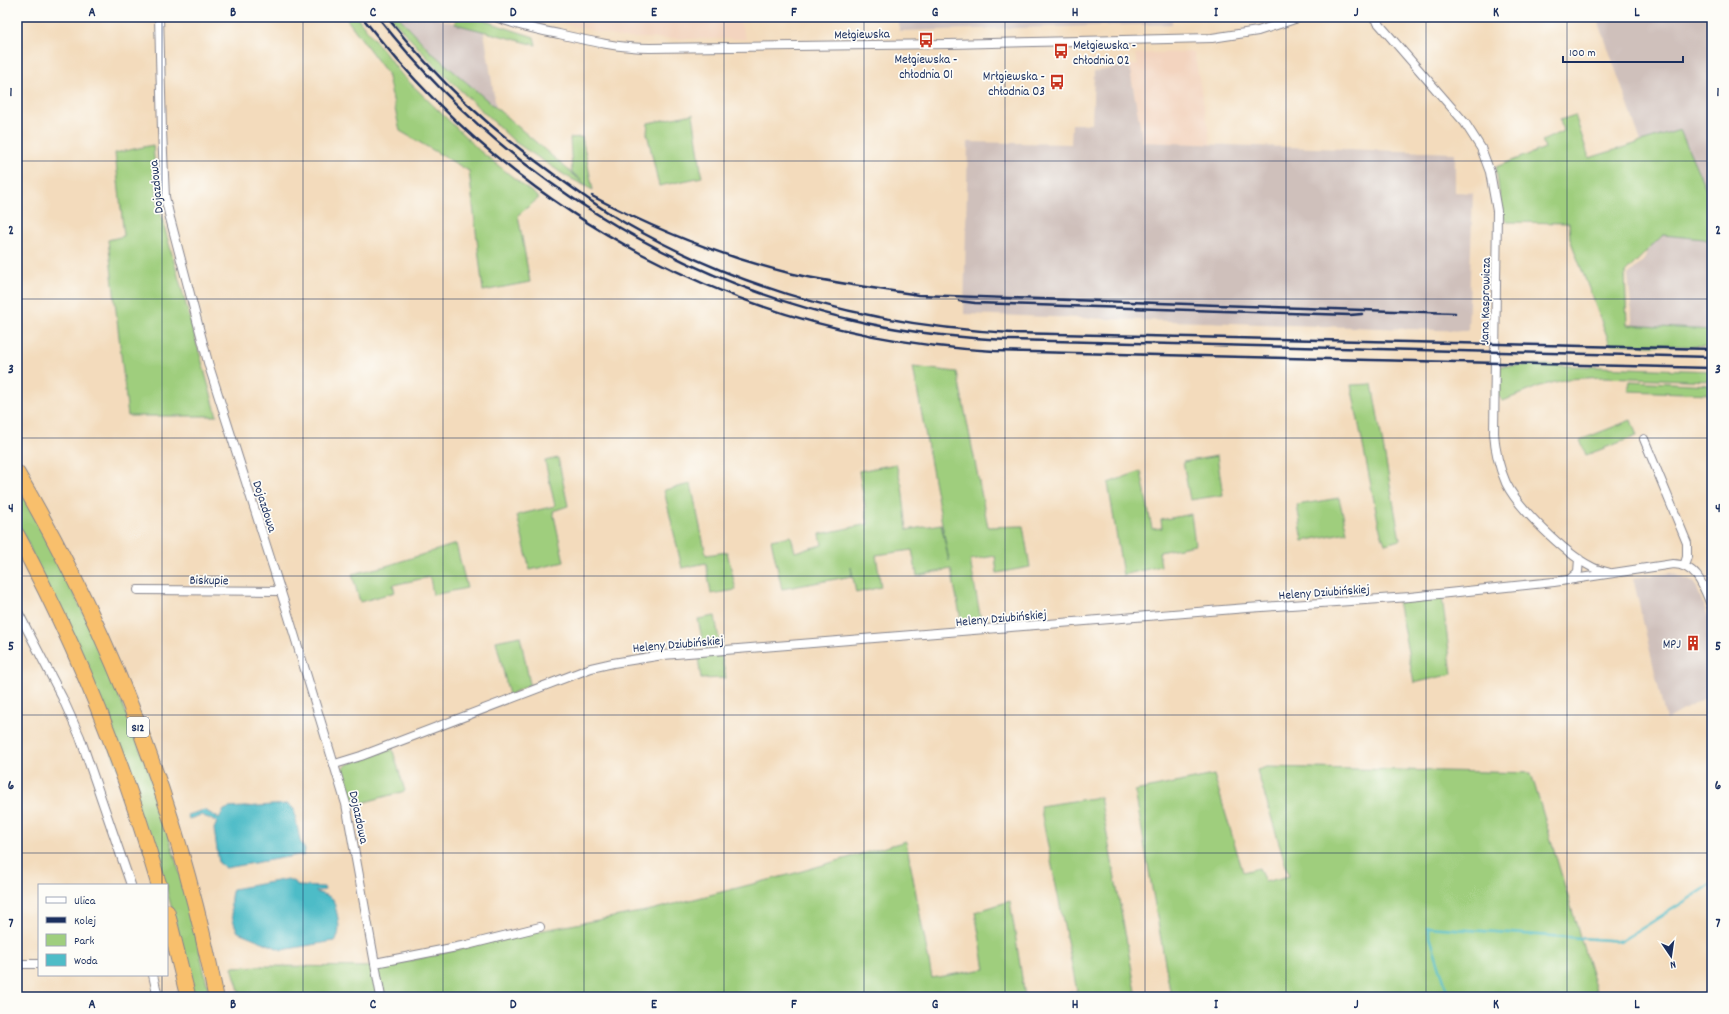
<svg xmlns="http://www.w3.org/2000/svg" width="1729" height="1014" viewBox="0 0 1729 1014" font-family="Dekko,sans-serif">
<rect width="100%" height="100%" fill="#fdfcf7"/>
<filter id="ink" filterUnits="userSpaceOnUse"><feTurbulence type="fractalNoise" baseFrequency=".025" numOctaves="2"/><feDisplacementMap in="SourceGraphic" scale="8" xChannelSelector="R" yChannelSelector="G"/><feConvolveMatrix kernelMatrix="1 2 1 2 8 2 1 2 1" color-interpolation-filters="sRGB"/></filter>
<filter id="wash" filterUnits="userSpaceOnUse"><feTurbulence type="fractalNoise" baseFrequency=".012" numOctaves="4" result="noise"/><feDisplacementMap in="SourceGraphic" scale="16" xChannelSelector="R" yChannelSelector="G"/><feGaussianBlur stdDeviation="0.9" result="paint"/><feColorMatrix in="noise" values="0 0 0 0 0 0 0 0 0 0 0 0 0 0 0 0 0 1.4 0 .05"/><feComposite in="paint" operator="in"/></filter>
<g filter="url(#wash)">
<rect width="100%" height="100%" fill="#f3dbbc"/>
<!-- built -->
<path fill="#f3d4bf" d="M537 17H738L746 39 623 38Z
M1194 52 1211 145 1143 142 1129 65 1138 64 1135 54Z"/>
<!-- industrial -->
<path fill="#cfc0bb" d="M399 17H430L484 31 496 108 430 51Z
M899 17H1172V24L899 31Z
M1597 17H1712V332L1633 328 1628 275 1644 260 1664 207Z
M1129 65 1143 142 1455 153V192L1473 193 1468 331 964 314 968 142 1071 144 1072 124H1092L1094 72Z
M1671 573 1695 583 1712 627V694L1666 720 1633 578Z"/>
<!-- green -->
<path fill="#9fce7d" stroke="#5d7e6e" d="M345 17H357L401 74 480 151 539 198 518 215 530 282 483 291 469 171 400 131 387 73Z
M390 17H399L430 51 588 187 572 172 570 138 582 137 593 190 566 176 515 142 438 69Z
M456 17H479L491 23 534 37 536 45 455 24Z
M693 114 702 177 659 186 647 133 648 123Z
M1575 115 1589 158 1680 130 1712 203V242L1704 239 1663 235 1625 273 1627 325 1712 330V347L1610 344 1570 239 1569 223 1507 222 1502 215 1496 167 1545 148 1542 141 1563 131 1560 120Z
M153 145 158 204 217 416H128L108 240 124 236 115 153Z
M1543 365 1712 371V381L1605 377 1567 379 1540 386 1503 401 1498 396 1500 366Z
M913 367 957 372 988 527 1023 526 1030 567 997 573 995 556 970 560 982 626 963 630 951 569 917 576 912 550 876 555 881 587 856 593 851 567 852 576 782 589 771 540 791 536 795 552 822 545 820 534 868 524 859 471 896 464 902 486 907 530 941 524 949 561Z
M1630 381 1712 385V394L1628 391Z
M1372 384 1400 540 1385 544 1379 526 1351 385Z
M1631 420 1637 436 1586 455 1580 440Z
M1217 456 1223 495 1190 500 1183 462Z
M558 458 568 506 553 511 564 562 530 570 517 515 555 506 545 461Z
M1141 471 1152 529 1162 528 1161 520 1191 514 1195 545 1159 552 1161 566 1123 575 1108 483Z
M17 484 37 520 97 640 149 772 189 904 210 997H193L183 950 167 891V885H165L27 541 17 523Z
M691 484 706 555 727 552 736 590 711 594 706 563 682 568 664 490Z
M1339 498 1347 532 1303 541 1297 505Z
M456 544 467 588 433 595 430 577 393 585 395 592 360 602 352 574 386 566Z
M1442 597 1452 674 1414 683 1398 601Z
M715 616 720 646 704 649 698 619Z
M520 636 530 684 509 695 496 641Z
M721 655 726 678 701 679 698 657Z
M392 748 405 791 351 806 342 777V769L348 764Z
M1267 767 1531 773 1598 997H1171L1135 791 1214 775 1243 872 1259 868 1265 882 1289 876 1257 770Z
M1100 797 1137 997H1052L1077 991 1040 806Z
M906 841 932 978 985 969 975 912 1010 901 1025 997H241L232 967 262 966 383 967 528 933 651 910 792 874Z"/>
<!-- water -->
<path fill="#4ebcc7" stroke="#347692" d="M288 804 294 809 300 841 305 850 303 856 299 855 226 868 219 863 214 829 217 822 201 815 189 819 187 815 204 810 219 818 224 810 229 808Z
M288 879 296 883 297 886 324 887 325 890 316 891V892L328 896 333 899C336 910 344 933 334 941L282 950 238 932C232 921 228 901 233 889Z"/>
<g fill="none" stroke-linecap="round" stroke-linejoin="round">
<!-- stream -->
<path stroke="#4ebcc7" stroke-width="2.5" d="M1449 997 1427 927 1622 941 1712 884"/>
</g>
</g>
<g filter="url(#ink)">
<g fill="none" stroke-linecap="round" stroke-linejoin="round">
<!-- minor casing -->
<g stroke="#87858d" stroke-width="10">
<path id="minor" d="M159 17 162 131 165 197 170 218 209 366 287 611 346 804 381 997
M496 17C516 25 538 30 559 34 589 41 619 48 650 48L949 44 1212 38 1258 31 1301 17
M1373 17 1465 123 1481 148 1490 172 1497 211 1494 433C1495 450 1499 467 1506 483 1518 508 1565 553 1590 566 1596 570 1603 571 1610 573
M1644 439 1687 543V557L1684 566
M1569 580 1578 572 1579 559
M138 590 281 591
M17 610 62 697 80 737 131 885
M335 764 361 756 591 668 613 663 663 655 1247 608 1410 597 1554 582 1673 564C1698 565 1704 588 1712 607
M375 963 467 945 540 927
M17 964H39
M153 975 158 997"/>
</g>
<!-- motorway casing -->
<g stroke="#87858d" stroke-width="17">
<path id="motorway" d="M17 473C112 635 180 813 216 997
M17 535C77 646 124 764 159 885
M167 912 188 997"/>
</g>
<!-- minor -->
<use href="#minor" stroke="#fff" stroke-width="8"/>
<!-- motorway -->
<use href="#motorway" stroke="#f8bf6c" stroke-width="15"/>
<!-- rail -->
<path stroke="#1b2f5e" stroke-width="2.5" d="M362 17C517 217 741 337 994 351L1712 368
M378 17C499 172 673 282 866 323 913 333 960 338 1008 340L1712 357
M387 17C437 80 490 129 556 176 578 192 601 209 625 223 744 292 875 326 1012 333L1712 349
M592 196C654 229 721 256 789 273 831 283 875 288 918 295L1455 313
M959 301 975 303 1350 315 1362 314"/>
</g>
</g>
<!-- grid -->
<path fill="none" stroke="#1b2f5e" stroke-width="1" stroke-opacity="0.55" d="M162 17V885M303 17V997M443 17V997M584 17V997M724 17V997M864 17V997M1005 17V997M1145 17V997M1286 17V997M1426 17V997M1567 17V997M17 161H1712M17 299H1712M17 438H1712M17 576H1712M17 715H1712M17 853H1712M162 975V997"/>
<!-- icons -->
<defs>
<g id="bus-bare" transform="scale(1.2)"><path d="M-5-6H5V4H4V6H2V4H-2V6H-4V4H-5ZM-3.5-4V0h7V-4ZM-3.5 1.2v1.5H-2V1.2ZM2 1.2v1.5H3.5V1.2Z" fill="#c8321e" stroke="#fdfcf7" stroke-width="2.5" paint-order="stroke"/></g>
<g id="building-bare" transform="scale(1.2)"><path d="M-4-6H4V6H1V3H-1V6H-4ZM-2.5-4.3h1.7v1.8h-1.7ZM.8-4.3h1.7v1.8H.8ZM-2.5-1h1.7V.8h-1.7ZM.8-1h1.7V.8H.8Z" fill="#c8321e" stroke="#fdfcf7" stroke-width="2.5" paint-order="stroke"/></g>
</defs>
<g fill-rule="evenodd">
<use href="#bus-bare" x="926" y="40"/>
<use href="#bus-bare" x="1061" y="51"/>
<use href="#bus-bare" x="1057" y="82"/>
<use href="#building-bare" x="1693" y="643"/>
</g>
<g text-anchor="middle" stroke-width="3.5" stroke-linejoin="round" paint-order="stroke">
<!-- shield labels -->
<rect fill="#fdfcf7" stroke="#5f6c8c" stroke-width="1" x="127" y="717" width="22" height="20" rx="3"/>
<g font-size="12" font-weight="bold" fill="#1b2f5e">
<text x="138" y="731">S12</text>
</g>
<!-- street labels -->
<g font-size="13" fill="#1b2f5e" stroke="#fdfcf7">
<text transform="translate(862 33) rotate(-1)" y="5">Mełgiewska</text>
<text transform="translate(155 187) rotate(-96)" y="5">Dojazdowa</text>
<text transform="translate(1484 301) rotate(-89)" y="5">Jana Kasprowicza</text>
<text transform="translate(266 506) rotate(72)" y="5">Dojazdowa</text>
<text transform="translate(209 579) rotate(1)" y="5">Biskupie</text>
<text transform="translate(1324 591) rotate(-4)" y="5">Heleny Dziubińskiej</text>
<text transform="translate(1001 617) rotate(-5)" y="5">Heleny Dziubińskiej</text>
<text transform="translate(678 643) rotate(-5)" y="5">Heleny Dziubińskiej</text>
<text transform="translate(360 817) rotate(78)" y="5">Dojazdowa</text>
</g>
<!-- poi labels -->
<g font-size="13" fill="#1b2f5e" stroke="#fdfcf7" text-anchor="end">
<text x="1073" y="49" text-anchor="start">Mełgiewska -<tspan x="1073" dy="15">chłodnia 02</tspan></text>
<text x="926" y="63" text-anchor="middle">Mełgiewska -<tspan x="926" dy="15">chłodnia 01</tspan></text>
<text x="1045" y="80">Mrłgiewska -<tspan x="1045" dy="15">chłodnia 03</tspan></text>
<text x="1681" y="648">MPJ</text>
</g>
</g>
<!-- margin -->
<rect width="1729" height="1014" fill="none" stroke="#fdfcf7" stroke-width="44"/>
<!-- legend -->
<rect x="38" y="884" width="130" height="92" fill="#fdfcf7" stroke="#a3aaba"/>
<rect x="46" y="897" width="20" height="6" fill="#ffffff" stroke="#a3aaba"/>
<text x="74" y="904" font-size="12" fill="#1b2f5e">Ulica</text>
<rect x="46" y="917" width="20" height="6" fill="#1b2f5e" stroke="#a3aaba"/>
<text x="74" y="924" font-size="12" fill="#1b2f5e">Kolej</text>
<rect x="46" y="934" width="20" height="12" fill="#9fce7d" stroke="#a3aaba"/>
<text x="74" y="944" font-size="12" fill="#1b2f5e">Park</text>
<rect x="46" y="954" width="20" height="12" fill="#4ebcc7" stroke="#a3aaba"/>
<text x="74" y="964" font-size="12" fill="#1b2f5e">Woda</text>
<!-- north arrow -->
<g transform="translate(1671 956) rotate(167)" stroke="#fdfcf7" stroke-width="3" paint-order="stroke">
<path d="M0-3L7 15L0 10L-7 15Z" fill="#1b2f5e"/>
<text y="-6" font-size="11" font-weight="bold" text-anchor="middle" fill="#1b2f5e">N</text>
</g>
<!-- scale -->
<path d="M1563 56v6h120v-6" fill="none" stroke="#1b2f5e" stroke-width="2"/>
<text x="1569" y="56" font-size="12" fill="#1b2f5e" stroke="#fdfcf7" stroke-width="3" paint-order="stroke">100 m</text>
<rect x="22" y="22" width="1685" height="970" fill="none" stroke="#1b2f5e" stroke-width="1.5"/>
<g font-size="13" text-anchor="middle" font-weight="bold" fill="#1b2f5e">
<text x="92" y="16">A</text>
<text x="233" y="16">B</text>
<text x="373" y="16">C</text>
<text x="513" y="16">D</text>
<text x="654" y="16">E</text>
<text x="794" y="16">F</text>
<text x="935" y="16">G</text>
<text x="1075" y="16">H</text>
<text x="1216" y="16">I</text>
<text x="1356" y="16">J</text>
<text x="1496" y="16">K</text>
<text x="1637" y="16">L</text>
<text x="11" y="96">1</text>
<text x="1718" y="96">1</text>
<text x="11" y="234">2</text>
<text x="1718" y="234">2</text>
<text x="11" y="373">3</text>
<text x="1718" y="373">3</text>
<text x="11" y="512">4</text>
<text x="1718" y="512">4</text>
<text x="11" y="650">5</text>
<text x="1718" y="650">5</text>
<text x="11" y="789">6</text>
<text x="1718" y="789">6</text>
<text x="11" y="927">7</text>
<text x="1718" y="927">7</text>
<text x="92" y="1008">A</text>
<text x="233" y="1008">B</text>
<text x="373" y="1008">C</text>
<text x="513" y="1008">D</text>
<text x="654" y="1008">E</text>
<text x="794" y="1008">F</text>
<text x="935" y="1008">G</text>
<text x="1075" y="1008">H</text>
<text x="1216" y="1008">I</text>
<text x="1356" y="1008">J</text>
<text x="1496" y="1008">K</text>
<text x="1637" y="1008">L</text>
</g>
</svg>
